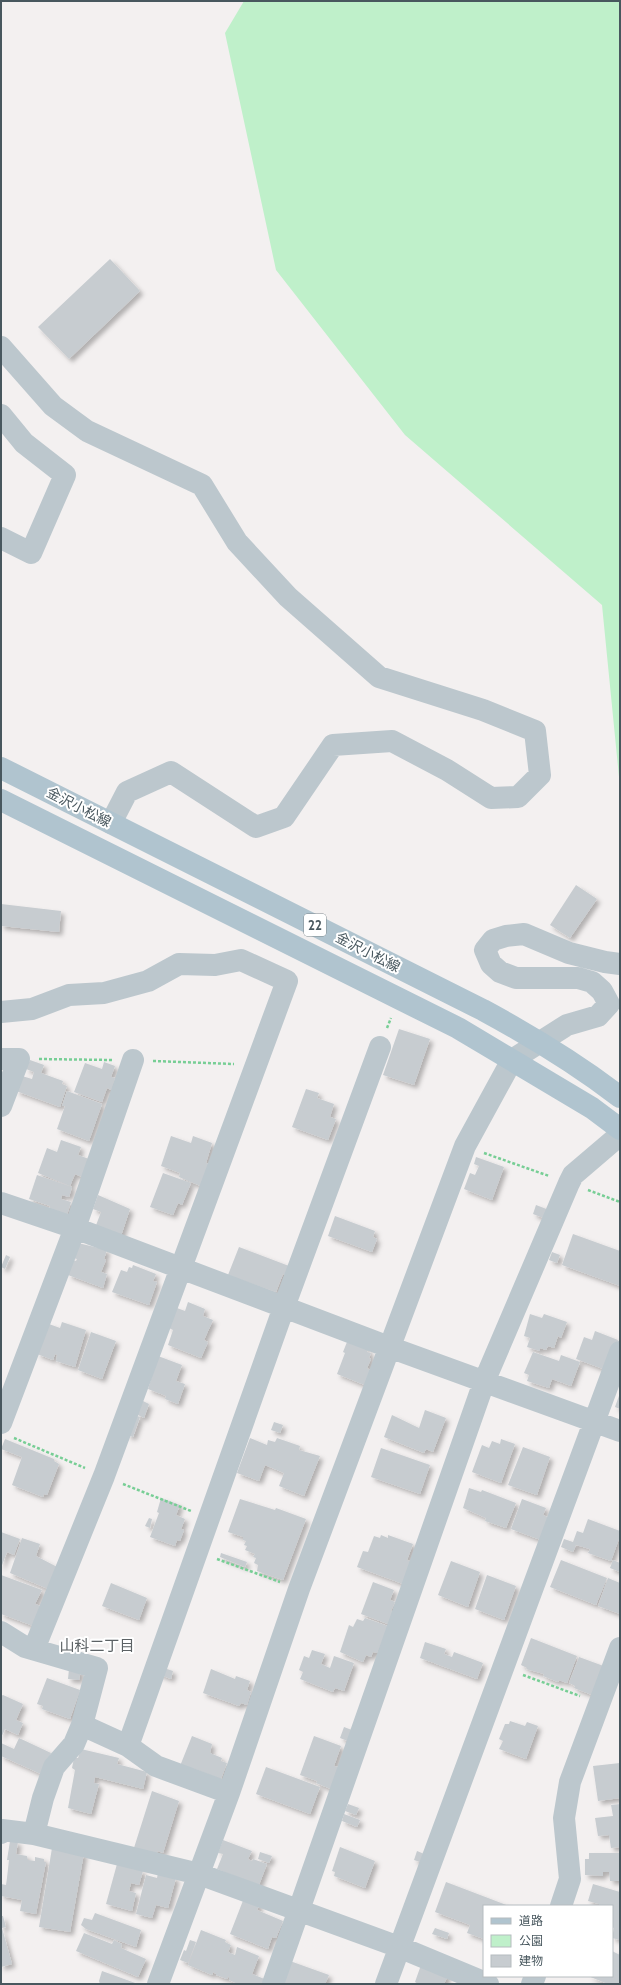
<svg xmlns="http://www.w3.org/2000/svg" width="621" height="1985" viewBox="0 0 621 1985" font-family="Cabin,'Noto Sans JP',sans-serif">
<defs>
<filter id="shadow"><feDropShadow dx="3.5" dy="3.5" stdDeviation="2" flood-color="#0004"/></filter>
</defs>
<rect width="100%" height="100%" fill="#f3f0f0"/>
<!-- green -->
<path fill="#bff0ca" d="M244 1H620V787L602 605 405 435 276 270 225 33Z"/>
<!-- building -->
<path fill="#c7ccd0" filter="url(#shadow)" d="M110 259 140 291 69 359 38 327Z
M576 885 597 899 570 938 550 925Z
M1 904 61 911 59 932 1 926Z
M399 1029 430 1039 414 1085 383 1075Z
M30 1060 44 1065 41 1073 63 1081 62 1084 67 1086 60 1107 16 1091 22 1076 32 1079 34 1072 26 1069Z
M104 1062 115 1066 111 1077 115 1078 111 1090 107 1088 102 1102 74 1092 85 1063 102 1069Z
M306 1089 319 1093 317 1098 334 1104 330 1117 336 1119 328 1140 292 1127Z
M67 1091 102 1104 89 1141 57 1129 65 1106H62Z
M171 1136 191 1143 193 1136 212 1143 206 1163 211 1165 203 1187 179 1177 180 1173 161 1166Z
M61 1140 81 1147 78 1155 89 1159 82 1177 75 1174 70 1186 38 1173 47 1148 57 1152Z
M476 1157 504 1167 492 1200 464 1189 470 1173 475 1175 479 1166 474 1164Z
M163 1173 191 1183 182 1205 178 1203 173 1215 150 1207Z
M37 1175 72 1187 69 1197 62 1195 61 1199 71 1202 66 1218 49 1212 50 1206 29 1199Z
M98 1195 130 1209 121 1236 95 1228 101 1212 93 1209Z
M536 1205 549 1210 546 1219 533 1214Z
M335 1216 375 1231 373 1237 377 1239 372 1252 328 1236Z
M573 1234 620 1251V1286L562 1265Z
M78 1243 107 1250 104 1259 106 1260 101 1272 107 1274 103 1288 68 1275 73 1260 76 1261 77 1259 73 1258Z
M239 1247 289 1266 285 1275 283 1274 276 1292 228 1275Z
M552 1252 560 1255 557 1263 549 1260Z
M6 1255 10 1257 5 1269 1 1267Z
M133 1265 156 1274 153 1281 157 1282 149 1305 112 1292 121 1270 127 1272 129 1267 132 1268Z
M188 1302 205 1309 203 1316 213 1320 204 1340 208 1342 201 1358 168 1345 173 1330 169 1328 177 1308 185 1311Z
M530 1314 542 1318 544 1314 567 1322 561 1338 558 1336 554 1348 548 1346 546 1350 540 1348V1351L527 1347 530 1338 524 1336Z
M62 1322 86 1330 75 1367 56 1361 57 1355 55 1354 53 1360 37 1354 49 1324 60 1328Z
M595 1331 618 1340 606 1370 576 1359 584 1337 592 1340Z
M91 1332 116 1341 102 1379 78 1370Z
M347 1342 369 1349 367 1352 371 1353 369 1358 371 1359 367 1368 370 1370 367 1386 337 1374 345 1353 343 1352Z
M533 1352 559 1361 561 1355 580 1362 571 1386 552 1379 549 1388 527 1381 529 1375 524 1373Z
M158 1356 182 1365 176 1381 185 1384 178 1404 165 1399 166 1396 148 1389Z
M620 1393V1409L615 1407Z
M141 1400 149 1404 144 1418 136 1414Z
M425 1410 446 1418 433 1452 426 1449 424 1453 384 1437 392 1415 419 1428Z
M134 1415 140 1417 133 1437 127 1435Z
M274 1422 283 1425 280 1433 271 1430Z
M250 1438 267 1445 268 1440 275 1442 277 1438 300 1446 299 1450 320 1456 304 1496 279 1486 284 1473 265 1465 259 1481 237 1473Z
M5 1439 54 1459V1461L59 1464 47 1495 44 1494 43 1497 12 1485 22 1457 1 1449Z
M501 1439 515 1444 501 1483 472 1472 482 1445 489 1448 492 1441 500 1444Z
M523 1447 550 1457 537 1495 508 1485Z
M381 1448 430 1465 420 1494 371 1477Z
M469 1488 481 1492 482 1490 516 1503 506 1528 485 1521 486 1518 463 1508Z
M161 1498 180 1505 176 1515 185 1519 181 1529 184 1530 180 1541 177 1540 175 1546 150 1537 159 1513 157 1512Z
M240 1499 275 1510 276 1508 306 1519 283 1580 257 1571 258 1565 254 1563 256 1558 253 1557 255 1554 245 1550 247 1546 244 1545 246 1541 243 1540V1537L228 1532Z
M522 1499 546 1508 543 1515 554 1520 546 1542 511 1529Z
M149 1518 152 1519 150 1528 145 1526Z
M588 1519 620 1531V1536L611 1561 588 1553 590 1549 576 1545 573 1552 561 1547 564 1539 573 1542 577 1531 583 1533Z
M1 1532 20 1539 14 1555 7 1552 1 1568Z
M381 1535 388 1538V1535L413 1544 407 1560 412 1562 403 1584 357 1567 363 1551 368 1552 374 1536 380 1538Z
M22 1538 40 1544 36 1556 61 1569 53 1591 10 1573Z
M221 1553 247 1562 245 1567 220 1557Z
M561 1560 607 1578 596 1605 550 1587Z
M613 1560 620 1563V1572L610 1568Z
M451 1561 480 1572 468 1607 438 1595Z
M1 1575 42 1590 35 1604 43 1607 36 1627 1 1614Z
M487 1575 516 1586 504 1620 475 1609Z
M608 1578 620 1583V1614L598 1606Z
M373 1582 394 1590 390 1600 395 1602 391 1611 401 1615 396 1627 361 1614Z
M111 1583 147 1598 139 1620 102 1606Z
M365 1618 388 1626 377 1653 373 1652 371 1657 366 1655 363 1662 340 1652 349 1625 353 1627 357 1619 363 1621Z
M531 1638 577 1656 567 1683 559 1680 558 1682 543 1676 544 1674 526 1669 527 1668 521 1665Z
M425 1642 446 1649 444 1654 452 1657 454 1652 483 1663 477 1679 420 1658Z
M312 1650 325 1654 321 1664 330 1668 334 1656 354 1663 344 1691 335 1688 333 1692 300 1679 303 1672 299 1670 304 1656 309 1658Z
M579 1657 609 1668 592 1695 574 1688 575 1686 569 1683Z
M161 1667 173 1671 171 1679 158 1674Z
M69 1669 81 1670 79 1680 68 1679Z
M211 1669 235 1679 236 1676 250 1681 247 1690 251 1692 247 1705 241 1703 239 1706 203 1693Z
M47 1678 80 1690 70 1719 42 1709 43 1706 37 1704Z
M3 1695 23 1704 16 1720 23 1723 18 1735 5 1729 1 1738V1696Z
M510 1721 525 1726 527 1722 538 1726 526 1759 499 1749 503 1741 499 1739 505 1724H509Z
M344 1727 357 1732 353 1743 340 1738Z
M192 1736 212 1744 210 1753 222 1758 221 1761 227 1763 221 1779 193 1768 192 1771 180 1766Z
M314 1736 341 1746 334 1766 338 1767 331 1789 316 1783 317 1781 300 1775Z
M19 1738 51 1753 41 1774 1 1756V1743L14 1749Z
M81 1749 119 1758 117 1764 147 1772 143 1789 95 1777 94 1783 99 1784 91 1814 68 1808 75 1770 72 1768 74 1758H78Z
M620 1763V1798L598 1801 593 1766Z
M266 1767 320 1787 310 1814 256 1794Z
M152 1791 179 1801 163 1853 158 1851 156 1854 133 1851Z
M348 1804 359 1808 356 1815 345 1811Z
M620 1804V1847L611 1848 609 1835 598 1836 595 1818 613 1816 611 1805Z
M344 1814 360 1820 357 1827 342 1821Z
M223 1840 252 1851 248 1859 252 1861 253 1859 267 1864 259 1885 217 1869 223 1854 218 1853Z
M10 1841 18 1842 16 1854 27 1856 28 1860 35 1861V1857L44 1859V1862H46L36 1914 20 1911 22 1900 1 1896V1884L6 1885 7 1878 9 1860H7Z
M340 1847 375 1861 365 1888 334 1876 335 1872 332 1871Z
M52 1848 84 1853 70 1932 39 1927Z
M417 1851 429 1856 426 1864 414 1860Z
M260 1852 272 1856 269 1863 258 1859Z
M589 1853H620V1881H610L609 1872H603V1876L585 1875V1859H589Z
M117 1864 143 1871 139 1885 131 1883 129 1891 136 1893 132 1911 106 1904Z
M158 1873 176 1878 168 1908 156 1905 152 1918 136 1914 146 1875 157 1878Z
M446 1882 509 1906H484V1939L467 1933 470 1925 435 1912Z
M593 1884 620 1892V1940L612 1938 614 1928 612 1927V1906H599V1904L588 1901Z
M244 1898 260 1904 257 1910 283 1921 276 1938 272 1937 268 1949 230 1934Z
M95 1913 141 1930 136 1947 86 1929 81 1925 84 1918 92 1920Z
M1 1916H3L6 1927 2 1928 12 1964 1 1967Z
M435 1928 449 1933 447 1939 432 1934Z
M201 1930 226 1940 225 1942 231 1945 228 1952 235 1955 237 1947 259 1956 252 1974 267 1980 266 1984H238L229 1980V1976L227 1979 216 1975V1974L213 1972 212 1975 188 1965Z
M84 1933 112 1944 114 1940 122 1944 121 1948 146 1959 138 1977 76 1951Z
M190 1940 196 1942 188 1963 180 1960 184 1950 186 1951Z
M612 1951 620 1955V1984H608L588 1976H612Z
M290 1961 329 1975 325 1984H284Z
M421 1965 448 1975 444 1984H418L415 1982Z
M102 1971 138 1984H100L99 1981Z"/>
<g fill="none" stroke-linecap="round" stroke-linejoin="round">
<!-- path -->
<path stroke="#77ce95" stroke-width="2.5" stroke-dasharray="3 2" stroke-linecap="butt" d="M387 1028 391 1018
M39 1059 112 1060
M153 1061 234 1064
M484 1153 549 1176
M588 1190 620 1202
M14 1438 85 1468
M123 1484 191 1511
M217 1559 280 1582
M523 1675 580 1696"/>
<!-- minor -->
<path stroke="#bcc7cd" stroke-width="22" d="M1 347 53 406 87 431 202 485 237 542 288 597 379 677 483 710 535 731 540 775 518 797 491 798 447 770 392 741 333 745 284 817 256 827 171 772 127 792 111 823
M1 415 24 443 65 475 31 553 1 538
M1 1012 32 1009 69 995 104 993 148 981 179 964 215 965 241 960 287 981 104 1476 34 1649
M1 1059H19L1 1106
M1 1203 75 1228 389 1347 620 1431
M1 1423 75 1228 133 1060
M1 1632 25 1647 97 1668 82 1725 74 1744 54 1767 43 1798 34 1834
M82 1725 128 1746 156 1766 229 1793
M128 1746 284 1307 380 1047
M1 1833 2 1830 34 1834 199 1874 399 1947 488 1984
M561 1906 570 1879 564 1818 570 1782 620 1648
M158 1984 229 1793 299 1589 465 1146 512 1060 567 1025 598 1016 609 1004 602 991 592 982 578 978H516L500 972 491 964 485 950 493 940 506 936 524 934 569 953 605 962 620 964
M273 1984 484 1382 569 1183 573 1175 620 1135
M386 1984 620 1352
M532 1984 535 1976"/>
<!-- major -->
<path stroke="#b0c4cf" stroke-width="22" d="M1 768 483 1010C531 1036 577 1064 620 1097
M1 800 458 1028 592 1108 620 1129"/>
</g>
<g text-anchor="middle" stroke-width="4" stroke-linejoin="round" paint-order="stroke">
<!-- shield labels -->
<rect fill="#fff" stroke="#7f898e" stroke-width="1" x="304" y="914" width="22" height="22" rx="3"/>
<g font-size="13" font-weight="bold" fill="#48575e">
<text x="315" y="930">22</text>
</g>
<!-- street labels -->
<g font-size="14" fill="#48575e" stroke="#fff">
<text transform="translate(79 807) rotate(27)" y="5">金沢小松線</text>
<text transform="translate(368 952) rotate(27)" y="5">金沢小松線</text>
</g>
<!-- neighbourhood labels -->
<g font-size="15" fill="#5c6265" stroke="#fff">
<text x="97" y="1651">山科二丁目</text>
</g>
</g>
<!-- border -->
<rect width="621" height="1985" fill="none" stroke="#48575e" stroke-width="4"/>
<!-- legend -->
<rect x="483" y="1905" width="130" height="72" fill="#ffffff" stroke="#b6bcbf"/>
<rect x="491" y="1918" width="20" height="6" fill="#b0c4cf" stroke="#b6bcbf"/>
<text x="519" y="1925" font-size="12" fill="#48575e">道路</text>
<rect x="491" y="1935" width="20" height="12" fill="#bff0ca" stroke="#b6bcbf"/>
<text x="519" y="1945" font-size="12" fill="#48575e">公園</text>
<rect x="491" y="1955" width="20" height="12" fill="#c7ccd0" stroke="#b6bcbf"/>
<text x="519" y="1965" font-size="12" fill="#48575e">建物</text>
</svg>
